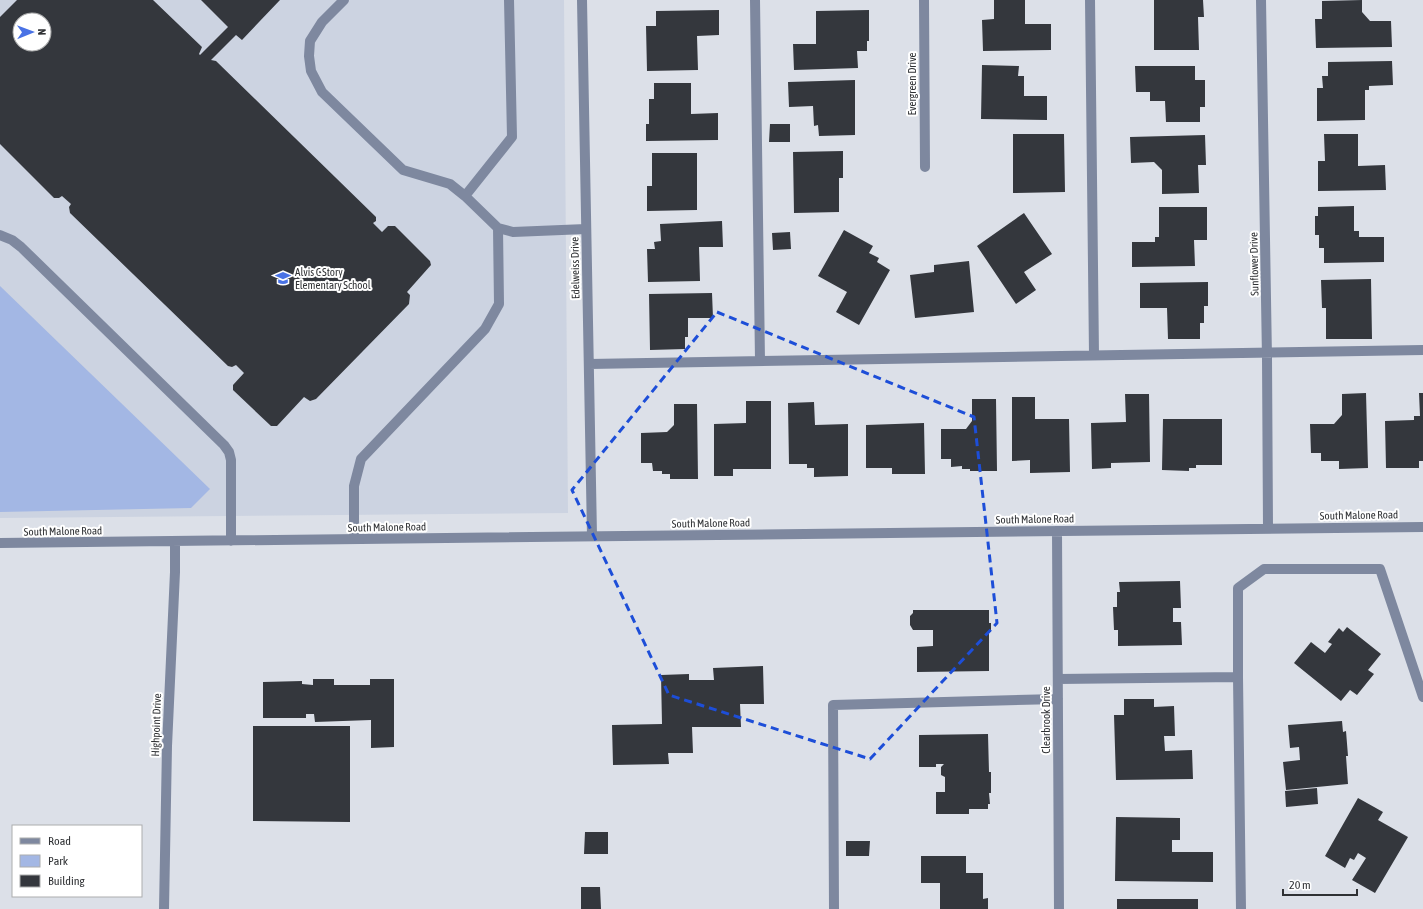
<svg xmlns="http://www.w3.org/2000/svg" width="1423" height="909" viewBox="0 0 1423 909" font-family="'Asap Condensed',sans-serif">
<rect width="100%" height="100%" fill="#dce0e8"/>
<!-- built -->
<path fill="#ccd3e1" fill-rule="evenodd" d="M0 0H564L568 513 0 518ZM20 20H44V44H20Z"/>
<!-- green -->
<path fill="#a3b7e4" d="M0 286 210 489 191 508 0 512Z"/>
<!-- building -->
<path fill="#34373d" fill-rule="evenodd" d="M17 0H153L202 47 199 54 200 55 228 27 201 0H280L242 40 236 35 211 60 216 61 376 217V221L373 223 382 232 388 226H395L430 261 431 265 407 292 410 295 409 304 316 399 310 401 304 397 277 426H271L233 390V385L244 373 236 365 232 367 228 366 70 213 69 207 71 204 62 196 59 198H54L0 144V17ZM20 20H44V44H20Z
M994 0H1025V24H1051V50L983 51 982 20 994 19Z
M1154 0H1203L1204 17H1198L1199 50H1154Z
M1362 0V12L1370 21H1391L1392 47 1316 48 1315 19H1322V1Z
M719 10V35L697 36 698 70 647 71 646 26H656V11Z
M869 10V41H867V51H857L858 68 794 70 793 44H816V11Z
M1392 61 1393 85 1369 86V90H1365V120L1317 121V88H1323L1322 76H1328V62Z
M982 65 1019 66 1018 76H1024V96H1047V120L981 119Z
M1135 66H1195V80H1205V107H1200V122H1166L1165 101H1150V92H1136Z
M855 80V135L819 136 818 125 814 126 813 106 789 107 788 82Z
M654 83H691V114L718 113V140L646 141V124H649V99H654Z
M770 124H790V142H769Z
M1013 134H1064L1065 192 1013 193Z
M1324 134H1358V166L1385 165 1386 190 1318 191V161H1325Z
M1205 135 1206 165H1198L1199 193 1162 194V170L1154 162 1131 163 1130 137Z
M843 151V178H839V212L794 213 793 152Z
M652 153H697V210L647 211V186H652Z
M1354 206V231H1359V237H1384V262L1324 263V248H1319V235H1315V216H1318V207Z
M1159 207H1207V240H1194L1195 266 1132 267V242H1155V237H1159Z
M1024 213 1052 254 1024 272 1036 290 1016 304 977 246Z
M722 221 723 247H699L700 281 648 282 647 249H655L654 242 661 241 660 224Z
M844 230 873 246 869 253 879 258 877 262 890 270 859 325 836 312 847 292 818 276Z
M790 232 791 249 773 250 772 233Z
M969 261 974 312 915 318 910 275 934 272V265Z
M1371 279 1372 339H1326V308H1322L1321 280Z
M1208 282V306H1204V323H1200V339H1168L1167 308H1140V283Z
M712 293 713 318H688V337H685V349L650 350 649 294Z
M1366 393 1368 468 1339 469V461H1321V453H1311L1310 424H1334L1342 415V394Z
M1419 393H1423V461H1419V468H1386L1385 421 1414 420V416H1420Z
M1125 394H1149L1150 462 1111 463V468L1092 469 1091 423 1126 422Z
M1012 397H1035V419H1069L1070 472 1030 473V460L1012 461Z
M972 399H996L997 471H970V469H962V466L951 467V459H941V429H966L972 421Z
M746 401H771V469H733V476H714V424L746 423Z
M814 402 815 425 848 424V476L814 477V468H807V464H789L788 403Z
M674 404H697L698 479H670V474H662V471H653L652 463H641V433L667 432 674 425Z
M1163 419H1222V465H1196V468H1189V471L1162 470Z
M924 423 925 474H892V468H866V425Z
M1180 581 1181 608H1173V622H1181L1182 645 1118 646V630H1114L1113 607H1117V592H1120L1119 582Z
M913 610H989V623H991V632H989V671L917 672V647L933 646V630H913L910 625V616L913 613Z
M1347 627 1381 654 1368 670 1374 674 1357 695 1350 690 1341 701 1294 663 1311 642 1325 653 1332 644 1328 642 1339 628 1343 632Z
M763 666 764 704H740L741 727H692L693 753H668L669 764 613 765 612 725 662 724 661 675 689 674V680H714L713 668Z
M313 679H334V685H370V679H394V747L371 748V720L315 722 314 714H306V718H263V682L302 681V684L313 685Z
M1124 699H1154V707L1174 706 1175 736H1164L1165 751 1192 750 1193 779 1116 780 1114 715H1124Z
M1342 721 1343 732 1346 731 1348 756H1346L1348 784 1286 790 1283 762 1300 760 1299 747 1290 748 1288 725Z
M253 726H350V822L253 821Z
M988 734 989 772H991V793H989L990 804H988V809H969V814H936V792H945V777L941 775V767L944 764H936V767H919V735Z
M1317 788 1318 804 1286 807 1285 791Z
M1358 798 1383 812 1378 820 1408 837 1375 893 1352 880 1366 858 1358 853 1354 860 1350 858 1345 868 1325 856Z
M1116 817 1180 818V840H1172V852H1213V882L1115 881Z
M585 832H608V854H584Z
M846 841H870L869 856H846Z
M921 856H966V873H983V899L988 898V909H940V883H921Z
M581 887H600L601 909H581Z
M1117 899H1198V909H1117Z"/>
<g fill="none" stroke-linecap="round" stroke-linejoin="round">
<!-- minor -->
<path stroke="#7e889f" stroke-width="10" d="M344 0 322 22 310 41 309 56 311 71 322 92 403 170 450 184 465 196 498 228 513 232 586 229
M582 0 592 536
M755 0 760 361
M924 0 925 167
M1090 0 1094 355
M1261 0 1267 358 1268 528
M465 196 512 137 509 0
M0 235 12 240 21 247 224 445 229 452 231 460V541
M589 364 1423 350
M1057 531 1059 909
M354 539V486L361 459 485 329 499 304 498 228
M0 543 1423 527
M1238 677V588L1264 569H1380L1423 697
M1058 679 1238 677 1241 909
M164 909 167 746 175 572V542
M834 909 833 705 1058 699"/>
</g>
<!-- marked area -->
<path fill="none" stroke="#1d4ed8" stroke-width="3" stroke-dasharray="8 5" stroke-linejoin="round" d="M717 312 974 417 997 623 870 759 669 695 572 490Z"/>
<!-- icons -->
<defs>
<g id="school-bare" transform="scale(1.2)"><path d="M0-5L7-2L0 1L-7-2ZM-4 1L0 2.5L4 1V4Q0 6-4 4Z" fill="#4972e5" stroke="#fff" stroke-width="2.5" paint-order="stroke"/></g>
</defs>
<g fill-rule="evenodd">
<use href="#school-bare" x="283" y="278"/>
</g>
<g text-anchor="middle" stroke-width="4" stroke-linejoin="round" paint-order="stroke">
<!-- street labels -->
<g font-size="11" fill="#2f3134" stroke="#fff">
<text transform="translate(912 84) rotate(-90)" y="4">Evergreen Drive</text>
<text transform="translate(1254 264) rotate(-91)" y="4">Sunflower Drive</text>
<text transform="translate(575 268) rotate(-91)" y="4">Edelweiss Drive</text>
<text transform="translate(1359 515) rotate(-1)" y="4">South Malone Road</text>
<text transform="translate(1035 519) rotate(-1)" y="4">South Malone Road</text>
<text transform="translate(711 523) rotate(-1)" y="4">South Malone Road</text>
<text transform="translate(387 527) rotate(-1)" y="4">South Malone Road</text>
<text transform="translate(63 531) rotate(-1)" y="4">South Malone Road</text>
<text transform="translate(1046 720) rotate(-90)" y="4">Clearbrook Drive</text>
<text transform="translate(156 725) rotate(-88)" y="4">Highpoint Drive</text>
</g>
<!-- poi labels -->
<g font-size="11" fill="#2f3134" stroke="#fff" text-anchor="start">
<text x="295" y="276">Alvis C Story<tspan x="295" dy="13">Elementary School</tspan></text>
</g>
</g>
<!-- legend -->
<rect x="12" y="825" width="130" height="72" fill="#ffffff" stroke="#acadae"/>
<rect x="20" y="838" width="20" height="6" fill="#7e889f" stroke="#acadae"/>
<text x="48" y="845" font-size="12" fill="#2f3134">Road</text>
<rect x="20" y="855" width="20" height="12" fill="#a3b7e4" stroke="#acadae"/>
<text x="48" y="865" font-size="12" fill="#2f3134">Park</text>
<rect x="20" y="875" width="20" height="12" fill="#34373d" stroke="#acadae"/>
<text x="48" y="885" font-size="12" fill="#2f3134">Building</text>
<!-- north arrow -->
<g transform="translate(32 32) rotate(89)"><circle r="19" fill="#ffffff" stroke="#acadae"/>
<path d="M0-3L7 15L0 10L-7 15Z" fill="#4972e5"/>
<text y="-6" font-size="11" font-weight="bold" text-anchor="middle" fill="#2f3134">N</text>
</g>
<!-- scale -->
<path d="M1283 889v6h74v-6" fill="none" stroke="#2f3134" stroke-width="2"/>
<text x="1289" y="889" font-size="12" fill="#2f3134" stroke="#ffffff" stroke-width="3" paint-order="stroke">20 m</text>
</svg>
